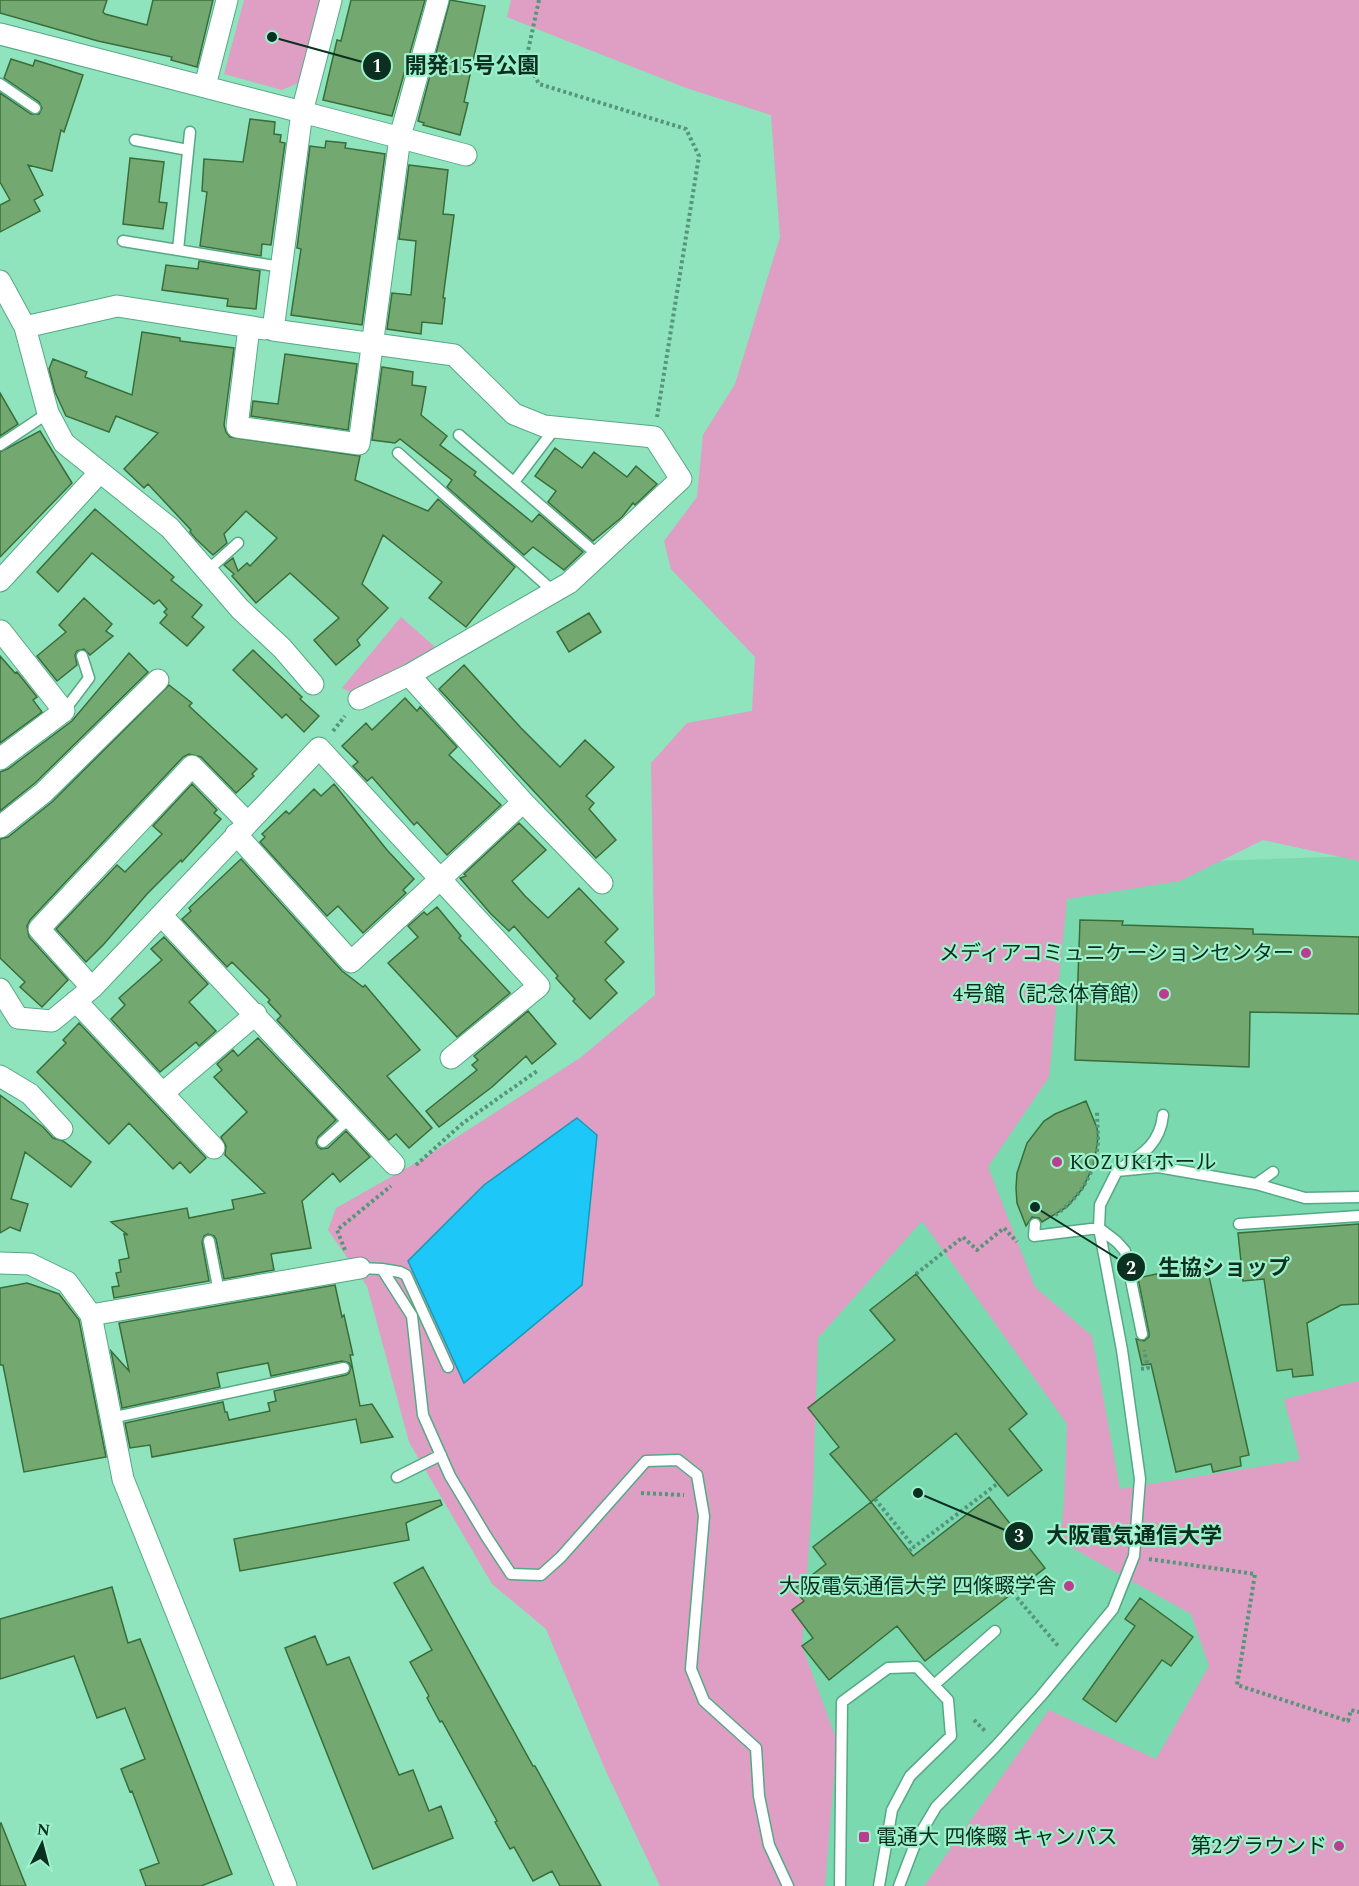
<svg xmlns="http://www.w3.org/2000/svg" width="1359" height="1886" viewBox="0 0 1359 1886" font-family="Spectral,'Noto Sans JP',serif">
<rect width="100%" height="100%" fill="#8fe3bd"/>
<!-- built -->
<path fill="#7bd9af" d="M1359 856V1886H783L780 1325 1091 865Z"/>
<!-- green -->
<path fill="#df9ec4" d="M244 0H321L298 83 282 90 224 74Z
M511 0H1359V861L1263 840 1180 881 1067 899 1049 1077 988 1167 1035 1287 1092 1336 1120 1489 1300 1460 1284 1399 1359 1381V1886H924L1049 1710 1156 1759 1209 1666 1191 1614 1060 1541 1064 1504 1067 1424 922 1221 818 1338 813 1489 802 1646 837 1741 825 1886H660L604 1767 546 1629 492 1584 409 1442 367 1286 328 1230 336 1208 421 1160 580 1058 655 995 651 763 687 723 752 711 755 657 671 569 664 541 697 497 703 435 735 384 780 237 771 115 686 88 507 17Z
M401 617 435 647 353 693 342 688Z"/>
<!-- water -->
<path fill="#1dc7f7" stroke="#1899b7" stroke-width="1.5" d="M577 1118 597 1135 582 1285 464 1383 408 1261 484 1185Z"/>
<!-- building -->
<path fill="#73a971" stroke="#396d39" stroke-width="1.5" d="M0 0H107L103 12 105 14 147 25 153 0H213L197 67 171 60 172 57 98 41 0 13Z
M351 0H425L392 116 323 100 337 40 341 41Z
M450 0 485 6 464 102 468 103 460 135 423 125 424 123 418 121Z
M11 59 33 66 35 60 83 75 64 132 61 130 52 171 28 165 43 195 34 200 40 211 0 232V205L10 200 0 182V93L31 114H39L42 108 39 102 4 78Z
M250 119 275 122 274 134 281 135 280 142 285 143 271 245 262 244 261 256 200 246 207 192 202 191 204 159 243 162Z
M326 141 346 143 345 148 385 154 362 325 291 315 301 249 297 248 310 146 325 148Z
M130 158 164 162 159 202 167 203 163 229 123 224Z
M409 165 448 170 443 214 454 215 443 298H445L442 324 422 322 421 334 387 329 392 293 411 295 416 241 399 239Z
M199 261 260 271 256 309 227 306 228 299 162 290 166 265 198 269Z
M142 332 180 338V341L234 348 224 425 226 432 230 437 360 456 355 480 428 511 438 499 515 567 466 627 429 598 442 582 383 535 362 584 388 608 357 640 360 645 336 665 314 640 339 618 290 573 256 603 232 576 234 574 224 565 233 558 238 571 247 563 250 566 277 538 246 511 224 534 227 543 213 555 196 539 190 532 191 530 148 484 144 488 124 469 158 433 116 416 109 432 66 416 55 392 49 369 53 359 87 372 85 377 132 395Z
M285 354 357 364 348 430 251 416 253 401 278 404Z
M382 367 413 372 412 385 426 387 421 415 447 436 440 445 476 472 474 475 532 522 539 514 583 552 564 570 533 547 524 555 447 487 452 480 400 439 395 443 372 440Z
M0 393 18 424 0 436Z
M40 431 72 483 0 557V452Z
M555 448 582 468 594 452 627 477 636 466 657 484 635 505 633 503 622 517 593 541 548 502 556 491 535 476Z
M95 509 174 577 171 580 202 605 192 617 204 627 187 646 160 623 167 615 164 612 167 609 159 600 154 604 92 553 58 592 37 572Z
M84 598 112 624 106 631 113 636 90 655 84 649 77 651 75 655 77 665 57 681 37 656 66 632 59 625Z
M589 613 601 632 569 652 557 632Z
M253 650 302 697 300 699 319 716 304 732 286 714 282 718 233 670Z
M129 653 148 672 35 783 0 811V772L8 769 72 721Z
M0 656 15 673 17 672 37 697 33 700 42 712 0 743Z
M464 665 521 728 560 767 585 740 614 767 586 796 594 803 589 809 616 840 596 858 439 689Z
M169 685 192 703 189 706 257 769 252 774 254 776 236 793 201 757 189 754 183 757 30 920 27 926 29 937 68 980 42 1007 20 987 25 982 0 958V839L8 837 52 802Z
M405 698 417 711 420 707 457 747 449 755 501 805 447 855 417 822 414 825 372 777 367 781 353 766 358 762 342 746 366 723 372 730Z
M192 784 217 810 214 813 221 819 182 862 181 860 147 894 104 944 86 962 56 929 117 865 125 872 162 834 153 826Z
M334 784 387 850 414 879 403 890 406 893 363 933 338 906 327 916 260 842 265 837 262 834 286 811 289 814 314 789 321 796Z
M519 823 546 850 512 881 525 896 548 918 579 888 618 929 605 942 624 962 605 980 617 993 590 1019 573 1001 575 999 556 978 558 976 514 926 509 931 491 914 460 878 466 876 464 874Z
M241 859 342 971 363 987 365 985 420 1050 387 1076 432 1128 409 1148 396 1134 389 1140 277 1020 281 1016 268 1002 270 1000 232 962 227 967 182 919 191 911 189 908Z
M437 907 461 936 459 938 510 993 457 1037 388 963 418 937 408 926 424 912 427 915Z
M1080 920 1123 921 1122 925 1253 929V934L1359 937V1014L1250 1012 1249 1067 1075 1060Z
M164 937 208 984 189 1002 216 1031 199 1046 196 1042 160 1072 111 1019 125 1005 119 998 162 960 151 949Z
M528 1011 556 1044 532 1064 526 1056 492 1087 439 1127 426 1111 477 1070 472 1065 478 1060 474 1056Z
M79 1023 206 1158 190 1173 180 1162 173 1169 129 1123 109 1144 37 1072 66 1043 63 1040Z
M258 1038 336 1120 318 1137 316 1143 318 1147 321 1149 328 1148 346 1131 370 1157 340 1182 333 1173 302 1201 311 1248 271 1254 274 1270 224 1279 216 1239 214 1236 208 1234 204 1236 202 1242 209 1281 114 1298 112 1287 119 1286 116 1273 121 1272 119 1260 129 1258 124 1234 128 1235 111 1222 187 1208 189 1218 234 1209 232 1200 265 1193 225 1155 226 1146 221 1137 247 1112 214 1077 222 1070 217 1064 233 1050 238 1056Z
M0 1095 43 1127 53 1138 63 1141 91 1162 71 1187 25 1152 11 1199 28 1204 20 1231 10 1227 0 1233Z
M1086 1101 1097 1128 1098 1138 1094 1164 1089 1175 1083 1188 1067 1207 1042 1222 1039 1218 1032 1217 1026 1226 1017 1203 1016 1188 1017 1173 1027 1143 1044 1121 1055 1114Z
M1359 1224V1304L1341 1305 1307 1323 1313 1375 1293 1377 1292 1369 1277 1371 1264 1279 1243 1281 1238 1233Z
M1206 1263 1249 1455 1240 1457 1241 1466 1213 1472 1211 1464 1176 1472 1151 1364 1142 1365 1136 1339 1144 1341 1149 1337V1333L1138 1278Z
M916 1274 1027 1414 1009 1429 1042 1470 1008 1496 956 1433 871 1502 830 1454 839 1447 808 1408 895 1340 870 1310Z
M27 1283 59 1294 79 1320 106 1457 24 1472 6 1380 3 1365H0V1288Z
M335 1285 342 1317 344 1315 353 1355H350L360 1406 372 1404 393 1437 361 1443 356 1419 152 1457 150 1445 130 1448 125 1423 223 1402 225 1412H227L229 1420 270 1411 268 1403 276 1401 274 1391 346 1375 349 1373 351 1367 349 1363 342 1361 271 1376 268 1363 217 1373 220 1387 122 1408 111 1351 129 1371 119 1323Z
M989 1497 1045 1568 925 1661 897 1626 829 1680 802 1646 813 1638 792 1610 804 1601 794 1589 826 1564 813 1547 871 1502 913 1556Z
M440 1500 442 1505 406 1523 409 1540 240 1571 234 1539Z
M423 1567 533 1766H535L601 1886H560L552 1871 533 1881 514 1847 510 1849 495 1822 497 1821 442 1721 440 1722 427 1698 429 1696 410 1662 432 1650 394 1583Z
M112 1587 128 1643 140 1639 232 1874 201 1886H146L140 1870 159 1863 132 1791 130 1792 121 1769 145 1759 125 1708 97 1718 74 1656 0 1679V1619Z
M1140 1598 1193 1637 1171 1666 1162 1660 1116 1722 1083 1699 1135 1626 1125 1619Z
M315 1636 327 1665 349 1657 399 1775 413 1770 429 1811 441 1806 453 1838 373 1869 285 1648Z
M0 1823H1L26 1886H0Z"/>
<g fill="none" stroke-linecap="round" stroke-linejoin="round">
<!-- lane casing -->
<g stroke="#55a985" stroke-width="13">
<path id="lane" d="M0 84 35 108
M135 140 188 150
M123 241 281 267
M178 250 190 132
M459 435 599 556
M0 445 48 413
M398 453 554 592
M514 482 556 427
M207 571 238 543
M64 711 89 678 82 656
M323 1142 351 1117
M1118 1170C1141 1155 1160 1145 1163 1115
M1256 1184 1273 1172
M1035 1224 1034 1236 1099 1228 1117 1242 1125 1251 1142 1334
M1239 1224 1359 1216
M209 1241 219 1292
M360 1268 382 1269 412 1316 423 1415 450 1476 486 1536 511 1574 541 1575 561 1557 646 1461 678 1460 697 1475 704 1516 691 1669 704 1701 756 1748 759 1796 769 1845 788 1886
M382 1269 400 1272 406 1275 448 1367
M111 1418 344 1368
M397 1477 441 1455
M934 1685 995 1631
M840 1886 842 1702 888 1668 917 1667 948 1700 951 1736 910 1776 892 1810 879 1886
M899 1886 917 1839 936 1807 995 1747 1041 1696 1113 1609 1134 1556 1140 1479 1122 1350 1099 1228 1100 1205 1117 1171 1158 1167 1256 1184 1305 1198 1359 1197"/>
</g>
<!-- street casing -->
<g stroke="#55a985" stroke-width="23">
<path id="street" d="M331 0 302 112 466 155
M0 34 302 112 273 330 454 355 514 414 544 426 654 437 681 479 569 583 409 675 359 699
M205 86 227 0
M0 281 25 327 48 413 64 443 170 528 240 609 282 648 313 684
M25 327 117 306 264 329
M249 327 237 427 359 444 400 137 438 0
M0 581 100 472
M409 675 523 802 602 883
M0 759 64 711 1 631
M0 827 43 793 158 680
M236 834 351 962 523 802
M161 915 394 1164
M92 988 39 929 192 766 247 822
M0 989 18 1018 52 1021 92 988 319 748 539 986 451 1058
M76 1001 214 1148
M0 1076 30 1094 62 1129
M163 1093 256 1014
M0 1263 30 1264 67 1282 91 1315 123 1479 286 1886
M91 1315 360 1268"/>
</g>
<!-- path -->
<path stroke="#559579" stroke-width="4" stroke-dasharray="3 3" stroke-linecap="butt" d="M539 0 526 60 539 84 686 129 699 156 657 417
M333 731 345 716
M416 1165 463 1123 537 1071
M1055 1215C1080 1198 1097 1171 1098 1140 1098 1130 1097 1121 1097 1111
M345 1250 337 1230 391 1186
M916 1274 963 1237 977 1250 1004 1228 1017 1242
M1141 1369 1148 1368 1144 1350
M641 1493 684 1495
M875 1499 914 1547 997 1484
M909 1551 914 1547
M1149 1559 1255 1574 1237 1685 1348 1721 1351 1710 1359 1712
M1013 1593 1059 1647
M974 1720 986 1732"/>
<!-- lane -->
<use href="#lane" stroke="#fff" stroke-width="10"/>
<!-- street -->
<use href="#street" stroke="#fff" stroke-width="21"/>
</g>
<!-- markers -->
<g fill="#b93e90" stroke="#9cf1ca" stroke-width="2">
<circle cx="1306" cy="953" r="6"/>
<circle cx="1164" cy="994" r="6"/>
<circle cx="1057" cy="1162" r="6"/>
<circle cx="1069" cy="1586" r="6"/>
<rect x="858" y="1831" width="12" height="12" rx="3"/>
<circle cx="1339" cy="1846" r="6"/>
</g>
<g text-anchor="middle" stroke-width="4.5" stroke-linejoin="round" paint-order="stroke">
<!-- poi labels -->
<g font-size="21" fill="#0b2f21" stroke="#9cf1ca" text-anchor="end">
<text x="1294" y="960">メディアコミュニケーションセンター</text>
<text x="1152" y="1001">4号館（記念体育館）</text>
<text x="1069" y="1169" text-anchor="start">KOZUKIホール</text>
<text x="1057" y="1593">大阪電気通信大学 四條畷学舎</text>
<text x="876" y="1844" text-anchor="start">電通大 四條畷 キャンパス</text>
<text x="1327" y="1853">第2グラウンド</text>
</g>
</g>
<!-- callouts -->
<path fill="none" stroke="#0b2f21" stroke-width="2" d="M272 37L377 66M1035 1207L1131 1267M918 1493L1019 1536"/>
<g fill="#0b2f21" stroke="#9cf1ca" stroke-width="2">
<circle cx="272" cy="37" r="6"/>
<circle cx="1035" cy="1207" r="6"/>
<circle cx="918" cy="1493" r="6"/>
<circle cx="377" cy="66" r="15"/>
<circle cx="1131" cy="1267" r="15"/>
<circle cx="1019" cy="1536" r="15"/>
</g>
<g font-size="18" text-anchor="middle" font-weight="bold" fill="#fff">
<text x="377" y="72">1</text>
<text x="1131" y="1274">2</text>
<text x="1019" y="1542">3</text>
</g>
<g font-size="22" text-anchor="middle" font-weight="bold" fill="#0b2f21" stroke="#9cf1ca" stroke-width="4.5" stroke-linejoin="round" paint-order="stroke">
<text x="472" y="73">開発15号公園</text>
<text x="1224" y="1275">生協ショップ</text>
<text x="1134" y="1543">大阪電気通信大学</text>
</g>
<!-- north arrow -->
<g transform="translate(42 1844) rotate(6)" stroke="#9cf1ca" stroke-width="4.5" paint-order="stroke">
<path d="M0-4.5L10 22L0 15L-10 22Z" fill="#0b2f21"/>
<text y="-9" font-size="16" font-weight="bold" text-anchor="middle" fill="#0b2f21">N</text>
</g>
</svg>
